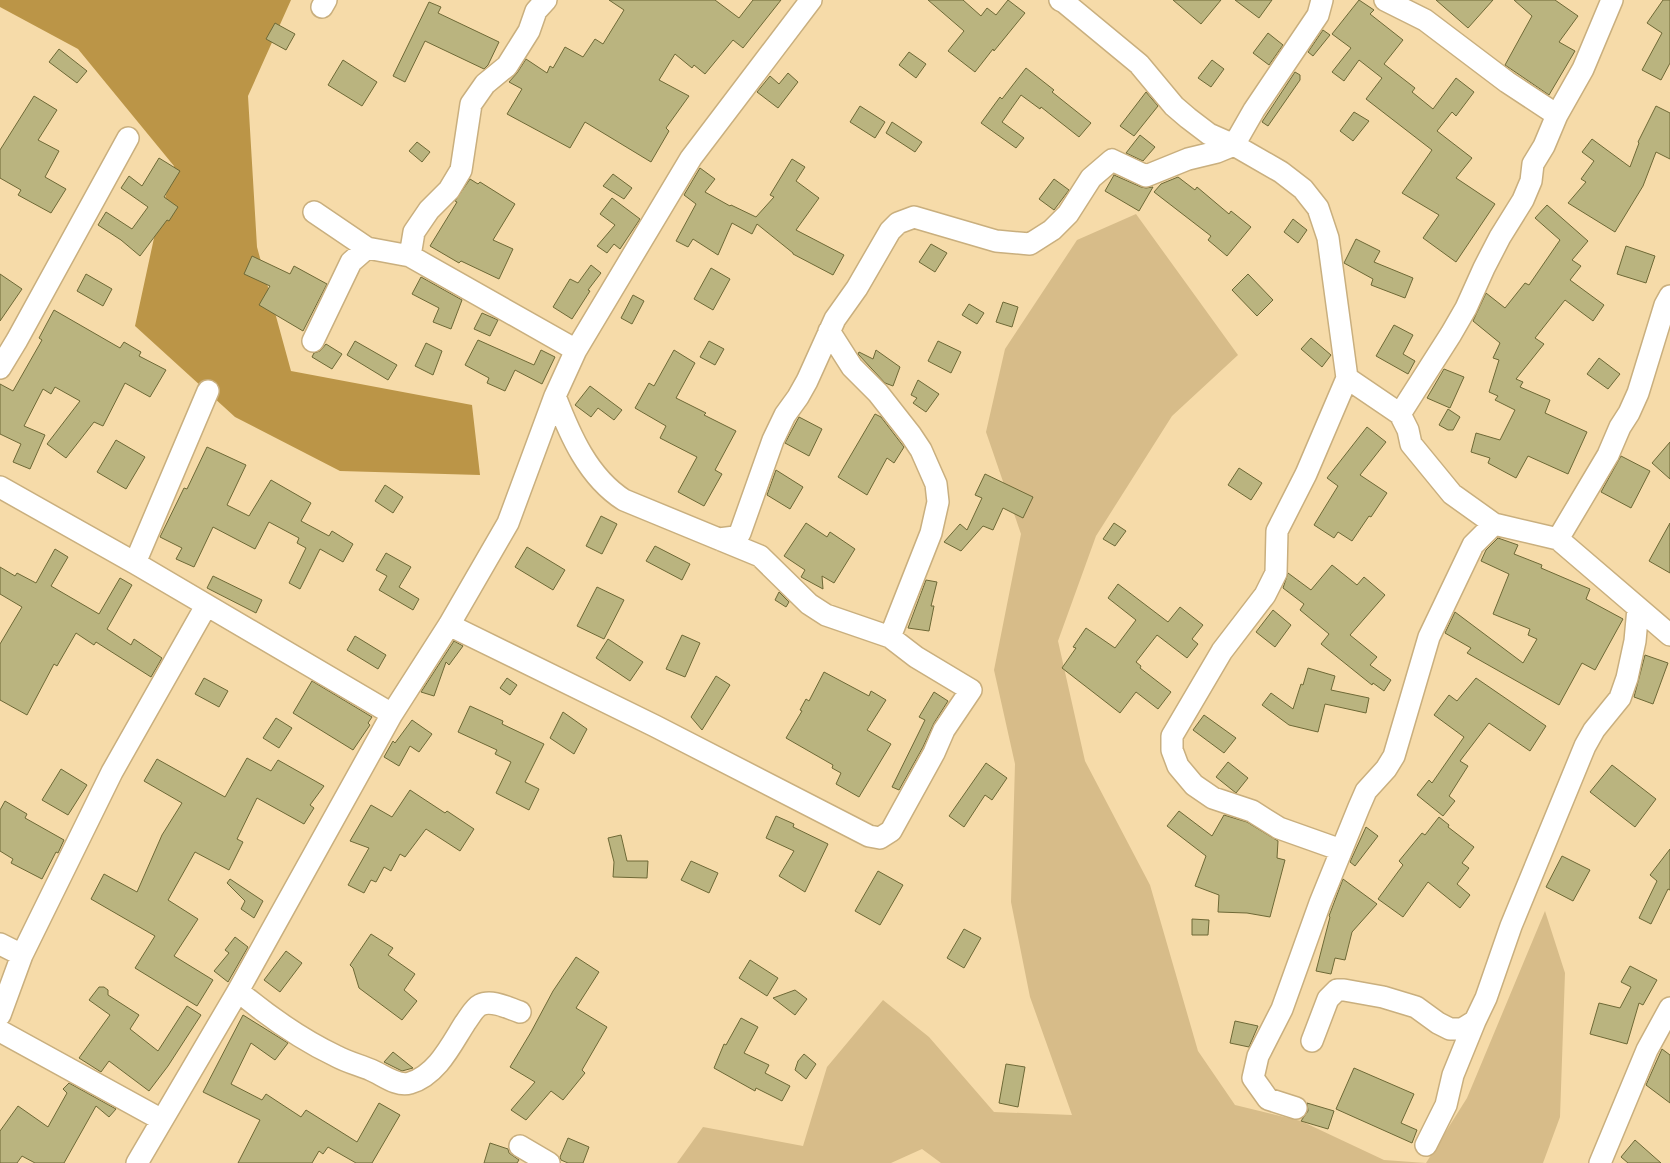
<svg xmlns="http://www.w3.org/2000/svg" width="1670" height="1163" viewBox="0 0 1670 1163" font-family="Lato,sans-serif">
<rect width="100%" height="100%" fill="#f6dba9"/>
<!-- green -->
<path fill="#d7bc89" d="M1136 214 1238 355 1172 416 1096 536 1058 641 1085 761 1150 885 1198 1051 1235 1105 1301 1121 1384 1160 1426 1163 1467 1098 1545 911 1565 973 1560 1117 1543 1163H941L922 1149 891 1163H677L703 1127 803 1146 827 1067 883 1000 929 1037 994 1112 1072 1115 1030 997 1011 902 1015 764 994 670 1021 534 986 432 1005 349 1077 240Z"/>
<!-- forest -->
<path fill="#bb9547" d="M0 0H291L248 96 257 247 291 371 472 405 480 475 340 471 235 417 135 326 154 238 174 166 78 49 0 7Z"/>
<!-- building -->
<path fill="#bab47f" stroke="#6e6936" d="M609 0H715L739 18 753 0H781L743 48 733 40 705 74 694 65 692 68 675 54 659 80 689 96 666 128 669 131 651 162 585 122 570 148 507 114 522 89 509 82 517 73 526 59 547 73 550 66 553 68 565 47 583 57 595 39 603 44 624 10Z
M928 0H963L981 16 987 8 996 15 1008 0 1025 13 994 51 993 49 975 72 948 51 964 31Z
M1173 0H1221L1201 24Z
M1235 0H1272L1259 18Z
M1359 0 1374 10 1370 14 1403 40 1384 64 1415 88 1412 92 1433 109 1456 78 1474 92 1456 116 1452 112 1437 131 1472 158 1456 178 1495 204 1456 262 1423 238 1439 215 1402 193 1432 150 1366 99 1382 78 1359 60 1344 81 1332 72 1351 48 1332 34Z
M1436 0H1493L1468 28Z
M1514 0H1555L1578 16 1559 42 1575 51 1549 95 1505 65 1532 16Z
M1663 0H1670V63L1661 80 1642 70 1662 33 1647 23Z
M429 2 441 7 438 13 499 42 488 65 484 69 425 41 405 82 393 76Z
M275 23 295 34 286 50 266 39Z
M1323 30 1330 35 1313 56 1308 52Z
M1268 33 1283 45 1269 65 1253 53Z
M59 49 87 71 77 83 49 62Z
M909 52 926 64 916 78 899 65Z
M343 60 377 82 362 106 328 85Z
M1212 60 1224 69 1211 87 1198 78Z
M1026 68 1054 90 1052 92 1091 123 1079 137 1041 107 1040 109 1021 95 1002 122 1024 138 1016 148 981 123 1000 97 1002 99Z
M1295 72 1300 75V80L1268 126 1262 122Z
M788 73 798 82 778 108 757 92 770 76 779 84Z
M1146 92 1158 106 1134 136 1120 126Z
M34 96 57 110 38 140 59 151 45 177 66 189 51 213 18 195 21 190 0 178V150Z
M860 106 885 122 875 138 850 122Z
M1656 106 1670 113V159L1656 152 1643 186 1615 232 1568 203 1586 182 1581 179 1594 161 1582 152 1592 139 1630 167 1639 143 1638 142Z
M1354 112 1369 121 1353 141 1340 131Z
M892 122 922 142 915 152 886 133Z
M1140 135 1155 147 1143 161 1126 153Z
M417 142 430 152 422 162 409 151Z
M159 158 180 171 164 197 178 207 169 221 167 220 140 256 121 240 98 225 106 212 132 229 148 207 121 188 129 176 142 186Z
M792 159 805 167 796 181 819 198 796 230 844 255 833 275 793 254V253L757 224 752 234 732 223 718 255 693 239 688 247 676 241 696 204 684 195 700 168 715 179 705 192 730 206 731 205 756 217 774 197 770 195Z
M613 174 632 188 624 199 603 186Z
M1114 175 1141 187 1146 188 1153 187 1139 211 1105 191Z
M1178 177 1195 190 1197 187 1229 214 1231 211 1251 227 1227 256 1208 240 1211 236 1154 192 1161 184Z
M470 179 478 184 480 182 515 204 493 240 513 249 499 279 461 261 459 263 430 246 457 202 455 201Z
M1054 179 1069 190 1054 210 1039 199Z
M612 198 640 219 620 249 614 244 607 253 597 246 615 225 600 214Z
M1547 205 1588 241 1572 260 1581 266 1570 280 1604 305 1593 321 1565 300 1535 338 1544 344 1516 379 1523 382 1520 387 1550 400 1545 413 1587 432 1568 474 1528 456 1516 478 1488 463 1490 458 1471 452 1476 433 1500 440 1515 410 1495 400 1498 396 1489 392 1499 360 1493 358 1500 343 1473 321 1486 293 1505 308 1525 283 1529 285 1560 240 1535 218Z
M1293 219 1307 230 1298 243 1284 232Z
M1356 239 1380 251 1374 262 1413 278 1405 298 1371 285 1373 279 1344 263Z
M931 244 947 253 935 272 919 262Z
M1626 246 1655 256 1646 283 1617 274Z
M252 256 290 274 294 266 327 284 303 331 259 305 270 286 244 274Z
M591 265 601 273 588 290 590 291 572 319 553 307 570 279 578 283Z
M711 268 730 279 713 310 694 299Z
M0 274 22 289 0 321Z
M86 274 112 289 103 306 77 291Z
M1248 274 1273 300 1257 316 1232 290Z
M421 277 462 300 451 329 433 322 439 308 412 294Z
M633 295 644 301 632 324 621 318Z
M1003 302 1018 307 1012 327 996 322Z
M969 304 984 313 977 324 962 315Z
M54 310 120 348 124 342 141 352 139 356 166 370 150 397 125 383 103 426 94 422 66 458 47 444 80 401 55 387 51 394 43 389 24 426 45 435 30 469 13 462 21 444 0 434V384L13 391 42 340 39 338Z
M482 313 498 320 490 336 474 329Z
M1394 325 1413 335 1403 354 1415 361 1408 374 1376 356Z
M1311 338 1331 355 1322 367 1301 349Z
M478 340 534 365 541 350 555 357 542 384 515 370 505 391 487 383 489 378 465 365Z
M355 341 397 365 388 380 347 355Z
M709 341 724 349 715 365 700 357Z
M938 341 961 352 951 373 928 361Z
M426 343 442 351 433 375 415 366Z
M326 344 342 354 332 369 312 357 314 353 320 351Z
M674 350 695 363 676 398 706 413 704 415 736 431 715 470 722 474 704 506 678 492 697 457 660 438 666 426 635 408 649 383 654 386Z
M876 350 900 367 893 386 885 383 858 354 859 352 873 359Z
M1599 358 1620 374 1608 389 1587 374Z
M1444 369 1464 377 1450 408 1427 398Z
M918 380 939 394 926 412 913 403 917 398 911 395Z
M590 386 622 410 614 420 598 408 591 417 575 405Z
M1448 409 1460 417 1453 430H1448L1439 425Z
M875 414 881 417 904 447 894 463 887 458 867 495 838 477Z
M799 417 822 429 809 456 785 443Z
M1367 427 1386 442 1360 475 1387 493 1371 517 1369 516 1352 541 1338 532 1334 538 1314 525 1338 486 1327 478Z
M116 440 145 457 126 489 97 472Z
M1670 442V479L1652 463Z
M207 447 246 465 227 505 249 516 271 480 311 503 301 521 329 536 332 531 353 544 343 562 320 549 300 589 289 583 306 548 297 543 299 538 269 522 255 549 213 527 194 567 176 559 182 548 160 537 184 488 187 489Z
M1621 456 1650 471 1631 508 1601 492Z
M1239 468 1262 483 1251 500 1228 485Z
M776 470 803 487 790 509 767 495Z
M985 474 1033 497 1023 518 1003 508 993 530 983 526 961 551 944 542 960 524 967 530 982 498 975 495Z
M385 485 403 497 393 513 375 501Z
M601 516 617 524 602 554 586 546Z
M806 523 827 537 830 532 855 549 834 583 822 576 823 589 801 577 805 570 784 556Z
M1114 523 1126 531 1115 546 1103 539Z
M1670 523V573L1649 561Z
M1498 538 1518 545 1514 554 1542 565 1541 568 1590 589 1586 599 1623 619 1595 670 1582 663 1559 705 1467 653 1471 648 1445 633 1455 612 1523 663 1537 639 1528 635 1530 629 1493 614 1509 574 1481 561 1486 550Z
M655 546 690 564 682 580 646 561Z
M527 547 565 570 553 590 515 567Z
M55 549 68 557 51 586 99 614 120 578 132 585 107 629 131 645 134 639 162 658 151 677 96 642 94 645 76 633 57 666 54 664 27 715 0 700V644L22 607 0 594V567L15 576 17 573 36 583Z
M386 553 411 567 399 587 419 599 413 610 379 590 387 576 376 570Z
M1332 565 1357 585 1364 577 1385 595 1350 635 1377 657 1370 665 1391 680 1384 691 1373 683 1372 685 1321 644 1329 634 1300 610 1304 604 1283 588 1288 573 1311 590Z
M213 576 262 600 256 613 207 588Z
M926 580 937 582 931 606H934L929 631 908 628Z
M1118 584 1168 622 1180 607 1203 625 1192 639 1198 644 1187 658 1157 635 1136 662 1141 666 1140 668 1171 692 1158 709 1136 692 1120 713 1062 668 1076 648 1073 647 1086 628 1115 648 1136 620 1108 598Z
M597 587 624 600 604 639 577 626Z
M779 592 789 602 786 607 775 600Z
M1273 610 1291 625 1275 647 1256 632Z
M682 635 700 643 685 677 666 669Z
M355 636 386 655 378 669 347 650Z
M608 639 643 662 630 681 596 658Z
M454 641 463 646 449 665 446 662 434 696 421 692Z
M1645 655 1668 663 1653 704 1634 697Z
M1308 668 1335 676 1331 690 1369 698 1366 713 1325 704 1318 732 1289 725 1262 705 1271 693 1293 709 1301 684 1303 685Z
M824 672 869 696 871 691 886 700 867 730 891 744 859 797 836 784 841 773 832 768 833 765 786 738 802 711 800 710 806 699 809 701Z
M716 676 730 685 702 730 691 717Z
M204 678 228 691 219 707 195 694Z
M507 678 517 685 510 695 500 688Z
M1476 678 1546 726 1530 751 1489 723 1460 761 1468 766 1449 796 1455 801 1443 816 1417 795 1429 780 1432 783 1464 737 1434 715 1449 695 1457 701Z
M312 681 372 717 368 723 370 725 353 750 293 713Z
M934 692 948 701 934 723 923 747 899 790 892 787 925 720 919 717Z
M470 706 503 721 502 724 544 744 525 782 539 789 529 810 496 793 511 762 495 754 497 750 458 732Z
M563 712 587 729 574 754 550 738Z
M1204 715 1236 738 1224 753 1193 730Z
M276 718 292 728 279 748 263 738Z
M412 720 432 734 419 752 410 746 399 766 384 757 393 741 395 743Z
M247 758 271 771 278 760 324 786 310 805 314 808 304 824 257 798 237 839 243 842 229 870 195 852 168 900 198 919 174 956 213 980 197 1006 135 968 155 936 91 899 104 874 137 892 162 835 182 803 144 781 157 759 225 797Z
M1228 762 1248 778 1236 793 1216 777Z
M986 763 1007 778 992 800 985 795 964 827 949 816Z
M1612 765 1656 799 1635 827 1590 792Z
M61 769 87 785 68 815 42 800Z
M410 790 445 813 447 811 474 829 460 851 426 829 405 857 400 854 391 871 384 867 376 882 371 880 364 893 348 885 369 848 350 841 371 805 392 817Z
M5 801 27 814 25 818 64 840 58 853 56 852 42 879 11 863 13 859 0 851V810Z
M1179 811 1212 836 1224 815 1247 822 1278 841 1277 858 1285 860 1270 917 1247 913 1218 912 1219 895 1195 886 1206 856 1167 826Z
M776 816 794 824 793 827 828 844 805 892 779 876 794 851 766 838Z
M1439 817 1449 825 1448 827 1474 847 1462 863 1469 868 1457 884 1470 895 1460 908 1428 882 1403 917 1378 899 1403 865 1399 861 1422 833 1425 835Z
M1366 827 1378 836 1355 866 1350 862Z
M621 835 627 861H648L647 878 613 877 614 862 608 838Z
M1670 849V890L1668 889 1651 924 1639 918 1657 881 1650 875Z
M1562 856 1590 870 1573 901 1546 887Z
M691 861 718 873 709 893 681 880Z
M878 871 903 885 880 925 855 911Z
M230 879 263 901 254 918 241 909 245 901 227 883Z
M1343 879 1377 904 1352 932 1345 960 1335 958 1331 974 1316 971 1330 917 1329 916Z
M1192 919 1209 920 1208 935H1192Z
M964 929 981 938 964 968 947 958Z
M371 934 393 948 388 955 415 974 404 990 417 1001 402 1020 359 988 353 968 350 965Z
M235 937 248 947 228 982 214 971 229 953 225 950Z
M286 951 302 963 280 992 264 980Z
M576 957 599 972 576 1008 607 1027 582 1070 585 1073 563 1100 551 1091 526 1120 511 1110 535 1082 510 1067 531 1032 553 991Z
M750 960 778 978 767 996 739 978Z
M1630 966 1657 980 1643 1005 1639 1003 1627 1044 1590 1034 1599 1003 1620 1008 1631 987 1621 982Z
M99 987H104L108 990V995L139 1015 130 1029 158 1051 187 1006 201 1015 168 1066 149 1091 109 1061 101 1072 79 1058 110 1015 89 1000Z
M795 990 807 999 795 1015 773 998Z
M243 1015 288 1043 275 1060 251 1043 231 1084 262 1100 266 1094 301 1117 306 1110 357 1142 379 1103 400 1115 372 1163H356L328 1147 323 1154 319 1151 312 1163H238L260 1120 203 1092Z
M741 1018 758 1027 744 1053 769 1065 765 1073 790 1086 782 1101 756 1088 755 1091 714 1068 724 1044 726 1045Z
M1235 1021 1258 1026 1249 1047 1230 1043Z
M1662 1049 1670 1055V1103L1646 1085Z
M393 1052 413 1068 402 1071 384 1062Z
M804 1054 816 1064 806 1079 795 1070 798 1061Z
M1006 1064 1025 1067 1018 1107 999 1103Z
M1354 1068 1414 1094 1401 1123 1417 1130 1412 1143 1336 1109Z
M69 1083 116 1109 109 1117 96 1106 64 1163H35L22 1156 17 1163H0V1131L18 1106 48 1127 67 1093 63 1089Z
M1307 1103 1334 1111 1328 1129 1301 1121 1308 1111Z
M568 1138 589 1147 583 1163H568L561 1160 560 1157Z
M1635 1140 1661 1163H1628L1621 1157Z
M490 1143 508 1149 509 1153 519 1160 517 1163H484Z"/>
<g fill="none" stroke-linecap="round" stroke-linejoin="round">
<!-- minor casing -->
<g stroke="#c9af7e" stroke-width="24">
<path id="minor" d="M1060 0 1064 2 1139 64 1174 106 1188 118 1209 134 1234 145 1281 172 1303 189 1318 208 1328 238 1347 378 1400 414 1408 430 1411 444 1452 494 1494 524 1558 539 1670 635
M1385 0 1425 20 1507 82 1557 115
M322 7 326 0
M314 212 367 248 410 256 576 350
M410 256 414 232 429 210 449 190 461 170 471 104 485 84 507 66 529 31 536 11 546 0
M829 331 852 367 878 393 911 435 921 450 936 484 938 502 931 533 890 637
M313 341 351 262 367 248
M0 368 17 340 128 138
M1400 414 1451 334 1466 308 1484 268 1500 237 1523 200 1531 181 1533 164 1544 146 1557 115 1583 69 1612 0
M0 487 135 563 392 714
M719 539 735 537 740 533 773 440 785 415 798 397 807 381 835 319 857 288 890 231 898 223 914 217 996 241 1030 244 1052 230 1068 214 1091 178 1112 160 1146 176 1188 159 1217 152 1234 145 1254 110 1318 15 1322 0
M1558 539 1608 455 1620 427 1629 413 1638 393 1665 305 1670 296
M135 563 208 391
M449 625 655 726 869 836 880 838 891 831 934 753 944 730 971 690 916 657 890 637 826 615 809 604 760 556 624 500C588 477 570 435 555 396
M1341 850 1279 828 1252 811 1213 798 1194 785 1178 766 1172 750V736L1222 651 1265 595 1276 573 1277 531 1306 474 1347 378
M0 944 22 955
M238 991C268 1016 300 1039 336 1056 347 1062 359 1065 371 1070 383 1075 397 1087 410 1083 437 1075 451 1045 465 1023 469 1018 474 1008 480 1005 492 999 508 1008 520 1012
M0 1015 22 955 112 772 206 606
M0 1031 162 1120
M1312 1041 1328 999 1337 990H1344L1383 997 1416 1007 1438 1023 1450 1029H1462L1475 1021 1486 998 1511 926 1585 746 1594 730 1620 698 1627 678 1635 641 1638 608
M1296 1108 1268 1099 1253 1078 1258 1056 1282 1009 1320 903 1359 807 1366 791 1386 769 1394 756 1429 637 1473 545 1494 524
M1426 1145 1446 1105 1453 1075 1475 1021
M520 1146 549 1163
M137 1163 238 991 392 714 449 625 508 523 555 396 576 350 691 158 811 0
M1600 1163 1647 1050 1670 1008"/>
</g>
<!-- minor -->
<use href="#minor" stroke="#fff" stroke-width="21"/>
</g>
</svg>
